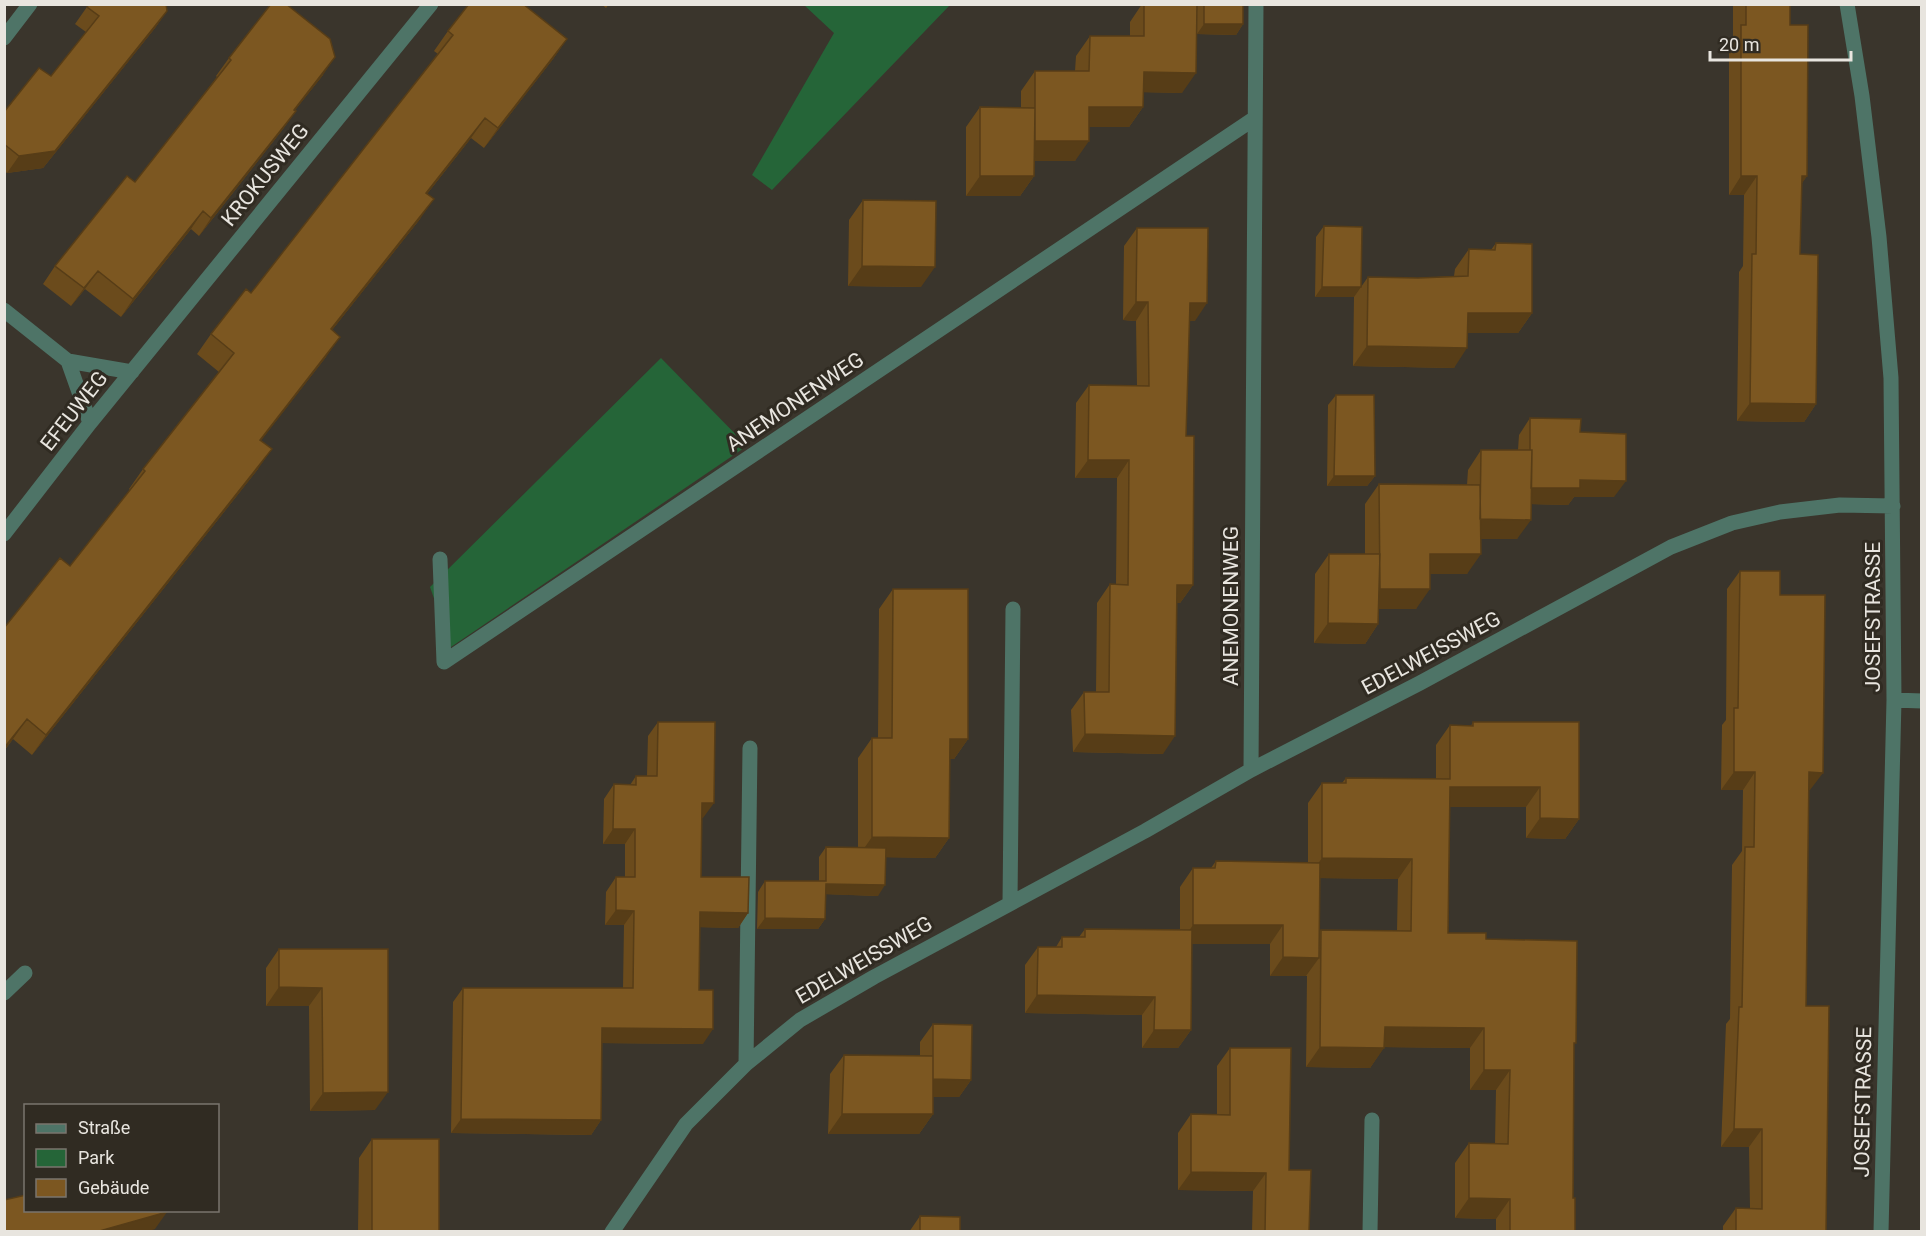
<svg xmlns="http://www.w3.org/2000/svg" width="1926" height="1236" viewBox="0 0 1926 1236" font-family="Roboto,sans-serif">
<rect width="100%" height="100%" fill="#3a352c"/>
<!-- green -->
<path fill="#256538" d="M804 5H950L772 190 752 175 834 33Z
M661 358 747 446 451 647 430 587Z"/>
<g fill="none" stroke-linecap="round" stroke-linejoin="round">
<!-- street -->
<path stroke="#4e7467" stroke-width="15" d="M1847 4 1862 96 1879 237 1891 378 1894 700 1881 1232
M4 38 30 4
M4 310 68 361 132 372
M68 361 90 423
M4 534 90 423 431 4
M440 559 444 662 1255 118
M1894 700 1922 701
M1251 770 1256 4
M1010 903 1013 609
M4 993 25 973
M746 1064 750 748
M612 1232 686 1124 746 1064 800 1020 874 977 1145 831 1251 770 1420 683 1671 547 1732 523 1780 512 1840 505 1893 506
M1370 1232 1372 1120"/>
</g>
<!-- wall -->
<path fill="#6b4b1c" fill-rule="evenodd" d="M89 4 167 11 155 28 43 168 7 173 4 171V112L51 76 86 32 75 24Z
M601 4H609L606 8Z
M1142 4H1197L1182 93 1143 92V107L1129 127H1089L1075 161H1034V176L1020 196H966V127L980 107 1021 108V91L1035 71H1075L1076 56 1090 36H1130V22Z
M1197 4H1243V24L1236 35 1197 34Z
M1733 4H1790V25L1807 176 1801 184 1800 254 1816 404 1804 422 1737 421 1739 272 1743 266 1744 195H1729V43L1733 37Z
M448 31 567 39 553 59 484 148 471 138 427 194 420 219 332 330 326 357 261 440 258 469 32 755 13 739 4 751V628L70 566 130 490 129 489 143 469 219 372 197 354 211 334 251 293 438 54 434 51Z
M229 58 323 75 295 110 296 111 283 129 199 236 191 229 121 317 85 289 71 306 43 284 55 266 135 182 217 77 216 76Z
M863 200 921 287 848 286 849 220Z
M1324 226 1361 287 1354 297H1315L1316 237Z
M1137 228 1195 321H1189L1186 436 1193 585 1180 603H1177L1163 754 1073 752 1071 710 1084 692H1096L1097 603 1110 584H1116L1117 478H1075L1076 403 1089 385 1137 386 1136 321 1123 320 1124 246Z
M1496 243 1532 313 1518 333H1468L1454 368 1353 366 1354 297 1368 277 1418 278 1454 276 1455 269 1469 249 1491 250Z
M1336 395 1375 476 1367 486H1327L1328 405Z
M1530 418 1580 432 1614 497H1574L1568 505 1531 504 1517 539H1481L1467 574H1430L1416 609H1379L1378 624 1365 644 1314 643 1315 574 1329 554H1365V504L1379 484 1467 485 1468 470 1481 450H1518L1519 435Z
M1740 571 1780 595 1810 790H1808L1806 1006 1826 1232H1723V1226L1736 1208H1750L1749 1147H1721L1726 1024 1730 1019 1732 865 1742 851 1743 790H1721L1722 725 1726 720 1727 589Z
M893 589 968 739 954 759H950L949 838 935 858 886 857 878 896 826 894 825 919 818 929H757L758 892 765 881H819V857L826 847H858V758L872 738H878L879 609Z
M658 722 703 818H702L701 877 748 913 738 928 699 927V990L703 1044 601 1043V1120L591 1135 451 1133 453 1002 463 988H623L624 925H605L606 892 616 877H625V844H603L604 799 614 784 630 785 636 776H647L648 736Z
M1473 722 1579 819 1565 839 1526 838V807H1450L1448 933 1486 939 1574 1046 1573 1198 1575 1232H1496V1219L1455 1218V1163L1469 1143 1495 1144 1496 1090H1470V1048L1384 1047 1370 1068 1306 1067 1307 976H1270V944H1192L1191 1030 1178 1048H1142V1015L1025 1013V965L1038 947H1056L1062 937H1079L1085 929 1180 930V887L1193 868H1211L1216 861 1308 863V803L1322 783H1342L1346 778 1436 779V745L1450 725 1471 726ZM1320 878 1398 879 1397 931 1321 930 1320 931Z
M279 949H388L375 1110 310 1111 309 1006H266V968Z
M933 1024 971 1080 959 1097H933V1114L919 1134H828L830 1074 844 1055 920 1056V1042Z
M1230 1048 1289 1170 1309 1232H1252L1253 1191 1178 1190V1133L1191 1114H1217V1066Z
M372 1139 439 1232H358L359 1158Z
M920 1216 960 1232H909Z"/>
<!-- shaded-wall -->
<path fill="#573d17" d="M167 11 155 28 43 168 7 173 19 156Z
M1204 24H1243L1236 35 1197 34Z
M567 39 553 59 484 148 498 128Z
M335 57 323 75 281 128 294 110Z
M1144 72 1196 73 1182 93 1130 92Z
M1089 107H1143L1129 127H1075Z
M296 111 283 129 199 236 211 218Z
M485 118 471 138 412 213 426 193Z
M1035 141H1089L1075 161H1021Z
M980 176H1034L1020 196H966Z
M1741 176H1757L1744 195H1729Z
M1802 176H1807L1794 195Z
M434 199 420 219 317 349 331 329Z
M203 211 191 229 121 317 133 299Z
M862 266 935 267 921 287 848 286Z
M98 271 85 289 71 306 84 288Z
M1322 287H1361L1354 297H1315Z
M1136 302H1148L1136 321 1123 320Z
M1190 303H1207L1195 321H1177Z
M1468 313H1532L1518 333H1454Z
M340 337 326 357 246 460 260 440Z
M1367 346 1467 348 1454 368 1353 366Z
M1750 403 1816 404 1804 422 1737 421Z
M272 449 258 469 32 755 46 735Z
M1088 460H1129L1117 478H1075Z
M1334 476H1375L1367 486H1327Z
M1580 480 1626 481 1614 497H1574L1568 505 1518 504 1529 488Z
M1480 519 1531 520 1517 539H1466Z
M1430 554H1481L1467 574H1416Z
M1177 585H1193L1180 603H1164Z
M1380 589H1430L1416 609H1366Z
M1328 623 1378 624 1365 644 1314 643Z
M27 719 13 739 4 751V748Z
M1085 734 1175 736 1163 754 1073 752Z
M950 739H968L954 759H936Z
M1734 772H1755L1743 790H1721Z
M1809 772 1823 773 1810 790H1796Z
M1450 787H1540L1526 807H1436Z
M702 803H714L703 818 692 817Z
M1540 818 1579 819 1565 839 1526 838Z
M613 829H635L625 844H603Z
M872 837 949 838 935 858 858 857Z
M1322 858 1412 859 1398 879 1308 878Z
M826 884 885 885 878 896 819 894Z
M616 910 634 911 624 925H605Z
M700 912 748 913 738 928 689 927Z
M765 918 825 919 818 929H757Z
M1193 925H1283L1270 944H1180Z
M1283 957 1319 958 1306 976H1270Z
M279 987 322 988 309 1006H266Z
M1037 995 1155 997 1142 1015 1025 1013Z
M1385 1027 1484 1028 1470 1048 1371 1047Z
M602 1028 713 1029 703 1044 591 1043Z
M1154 1030H1191L1178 1048H1142Z
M1320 1047 1384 1048 1370 1068 1306 1067Z
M1484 1070H1510L1496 1090H1470Z
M932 1079 971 1080 959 1097H920Z
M388 1092 375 1110 310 1111 323 1093Z
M842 1114H933L919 1134H828Z
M461 1119 601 1120 591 1135 451 1133Z
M1734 1129H1762L1749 1147H1721Z
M1191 1172 1266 1173 1253 1191 1178 1190Z
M1469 1198 1510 1199 1496 1219 1455 1218Z
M167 1212 155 1229 147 1232H96Z"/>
<!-- building -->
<path fill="#7c5721" stroke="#573d17" stroke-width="1.5" d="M89 4H166L167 11 55 151 19 156 4 144V112L39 68 51 76 99 16 87 7Z
M271 4H286L330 39 335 57 294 110 296 111 211 218 203 211 133 299 98 271 84 288 55 266 127 176 135 182 231 60 229 58Z
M469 4H523L567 39 498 128 485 118 426 193 434 199 331 329 340 337 260 440 272 449 46 735 27 719 4 748V628L60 558 70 566 145 471 143 469 234 353 211 334 246 289 251 293 365 147 453 35 448 31Z
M1144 4H1197L1196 73 1144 72 1143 107H1089V141H1035V71H1089L1090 36H1144Z
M1204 4H1243V24H1204Z
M1746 4H1790V25H1808L1807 176H1802L1800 254 1818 255 1816 404 1750 403 1752 254H1756L1757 176H1741V25H1746Z
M980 107 1035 108 1034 176H980Z
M863 200 936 201 935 267 862 266Z
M1324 226 1362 227 1361 287H1322Z
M1137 228H1208L1207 303H1190L1186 436H1194L1193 585H1177L1175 736 1085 734 1084 692H1109L1110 584 1128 585 1129 460H1088L1089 385 1149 386 1148 302H1136Z
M1496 243 1532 244V313H1468L1467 348 1367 346 1368 277 1418 278 1468 276 1469 249 1495 250Z
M1336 395H1374L1375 476H1334Z
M1530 418 1581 419 1580 432 1626 434V481L1580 480V488H1531L1532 450H1530Z
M1481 450H1532L1531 520 1480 519Z
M1379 484 1480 485 1481 554H1430V589H1380Z
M1329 554H1380L1378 624 1328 623Z
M1740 571H1780V595H1825L1823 773 1809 772 1806 1006H1829L1826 1232H1736V1208L1762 1209V1129H1734L1739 1007H1742L1745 847H1754L1755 772H1734V708H1738Z
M893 589H968V739H950L949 838 872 837V738H892Z
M658 722H715L714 803H702L701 877H749L748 913 700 912 699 990H713V1029L602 1028 601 1120 461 1119 463 988H633L634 911 616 910V877H635V829H613L614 784 636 785V776H657Z
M1473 722H1579V819L1540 818V787H1450L1448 933H1486V939L1577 941 1576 1043H1574L1573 1198H1575V1232H1510V1199L1469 1198V1143L1508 1144 1510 1070H1484V1028L1385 1027 1384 1048 1320 1047 1321 930 1411 931 1412 859 1322 858V783H1346V778L1450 779V725L1473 726Z
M826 847 886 848 885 885 826 884 825 919 765 918V881H826Z
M1216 861 1320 863 1319 958 1283 957V925H1193V868H1215Z
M1085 929 1192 930 1191 1030H1154L1155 997 1037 995 1038 947H1062V937H1085Z
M279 949H388V1092L323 1093 322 988 279 987Z
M933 1024 972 1025 971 1080 933 1079Z
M1230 1048H1291L1289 1170H1311L1309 1232H1265L1266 1173 1191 1172V1114L1230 1115Z
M844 1055 933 1056V1114H842Z
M372 1139H439V1232H372Z
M26 1195V1210H167V1212L96 1232H4V1200Z
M920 1216 960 1217V1232H920Z"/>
<g text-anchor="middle" stroke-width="6" stroke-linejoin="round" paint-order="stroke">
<!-- street labels -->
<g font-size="21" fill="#e8e5df" stroke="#302b22">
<text transform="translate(265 175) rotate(-51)" y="7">KROKUSWEG</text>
<text transform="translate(795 402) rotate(-34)" y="7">ANEMONENWEG</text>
<text transform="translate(74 411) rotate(-52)" y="7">EFEUWEG</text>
<text transform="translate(1231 606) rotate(-90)" y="7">ANEMONENWEG</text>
<text transform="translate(1873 617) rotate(-90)" y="7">JOSEFSTRASSE</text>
<text transform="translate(1431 653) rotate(-28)" y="7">EDELWEISSWEG</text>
<text transform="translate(864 960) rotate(-30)" y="7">EDELWEISSWEG</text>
<text transform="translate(1863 1102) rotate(-89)" y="7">JOSEFSTRASSE</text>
</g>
</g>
<!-- border -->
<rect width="1926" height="1236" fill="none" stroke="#e8e5df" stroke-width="12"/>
<!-- legend -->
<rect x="24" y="1104" width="195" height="108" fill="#302b22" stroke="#7a756e" stroke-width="1.5"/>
<rect x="36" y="1124" width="30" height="9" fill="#4e7467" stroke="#7a756e" stroke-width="1.5"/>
<text x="78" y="1134" font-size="18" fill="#e8e5df">Straße</text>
<rect x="36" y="1149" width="30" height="18" fill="#256538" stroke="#7a756e" stroke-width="1.5"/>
<text x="78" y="1164" font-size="18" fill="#e8e5df">Park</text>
<rect x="36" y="1179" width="30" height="18" fill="#7c5721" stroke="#7a756e" stroke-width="1.5"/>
<text x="78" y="1194" font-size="18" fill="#e8e5df">Gebäude</text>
<!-- scale -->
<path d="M1710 51v9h141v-9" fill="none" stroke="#e8e5df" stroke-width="3"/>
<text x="1719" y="51" font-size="18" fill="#e8e5df" stroke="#302b22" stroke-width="4.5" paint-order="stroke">20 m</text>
</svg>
